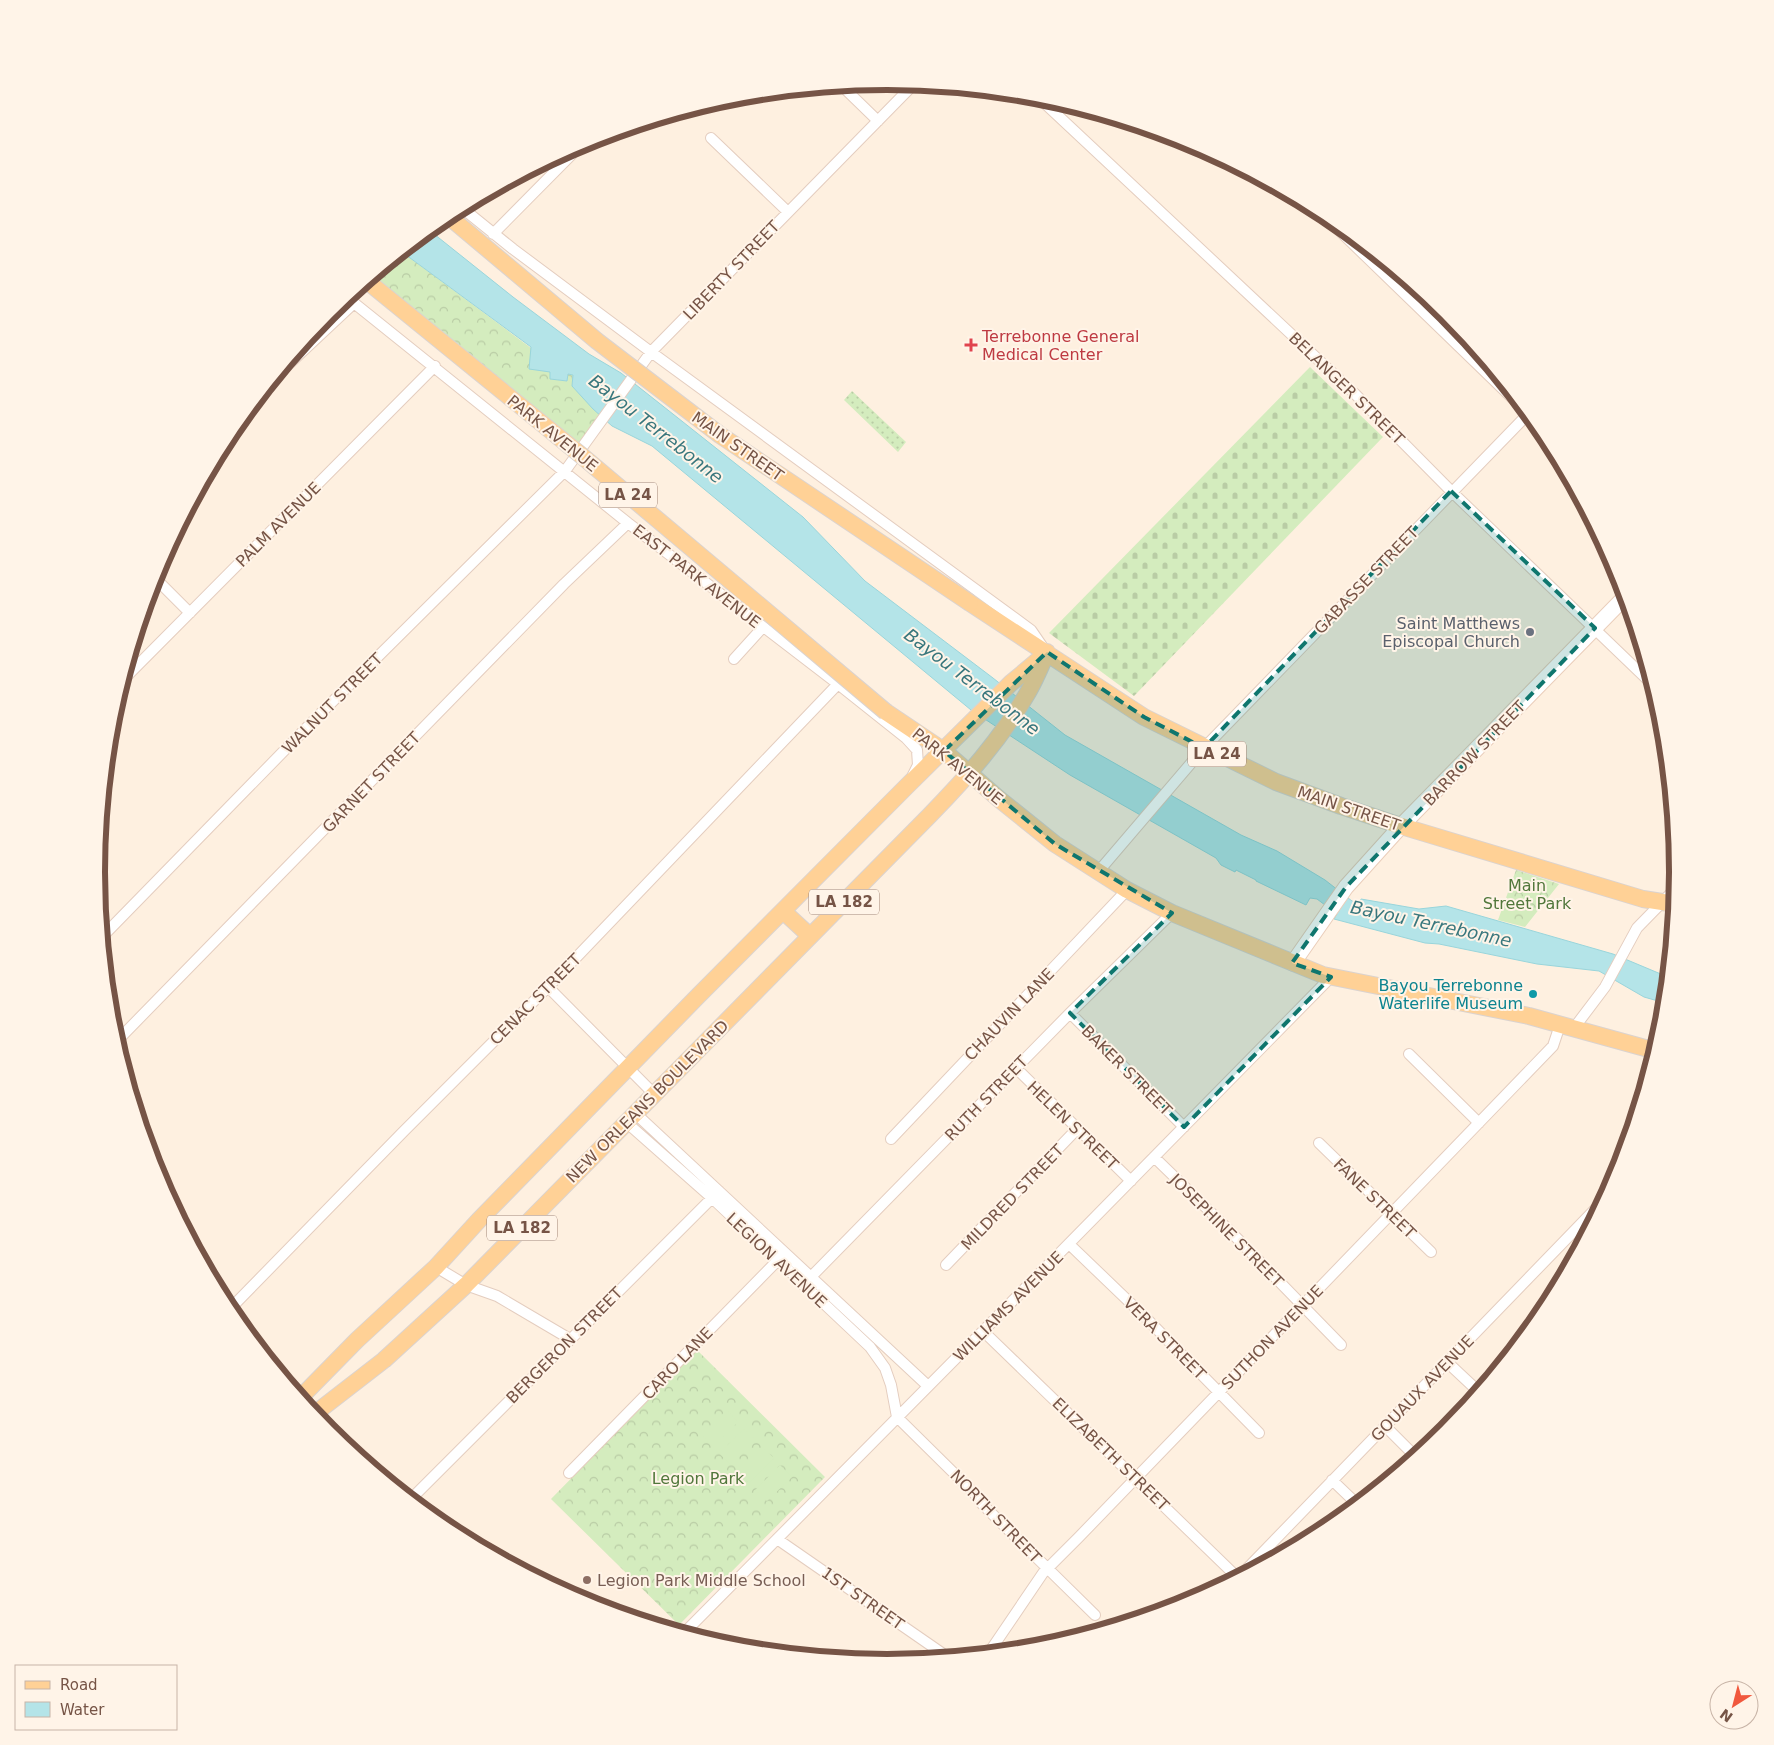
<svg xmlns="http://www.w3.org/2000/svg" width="1774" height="1745" viewBox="0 0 1774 1745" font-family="'DejaVu Sans',sans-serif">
<defs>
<pattern id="grass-dots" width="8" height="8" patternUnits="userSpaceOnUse" patternTransform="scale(1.25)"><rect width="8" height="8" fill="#d4ecbe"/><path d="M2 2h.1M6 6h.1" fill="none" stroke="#b9cca5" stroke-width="1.8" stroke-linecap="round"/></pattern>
<pattern id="forest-crowns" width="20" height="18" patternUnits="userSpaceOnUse" patternTransform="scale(1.25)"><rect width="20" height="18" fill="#d4ecbe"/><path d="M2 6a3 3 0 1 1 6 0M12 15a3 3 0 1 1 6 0" fill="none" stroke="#b9cca5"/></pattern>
<pattern id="cemetery-stones" width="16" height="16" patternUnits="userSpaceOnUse" patternTransform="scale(1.25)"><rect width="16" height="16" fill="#d4ecbe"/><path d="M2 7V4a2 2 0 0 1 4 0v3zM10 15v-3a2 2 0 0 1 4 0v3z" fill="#b9cca5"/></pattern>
</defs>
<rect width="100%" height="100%" fill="#fef0e0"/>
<!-- grass -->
<path fill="url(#grass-dots)" d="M852 391 906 442 898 452 844 400Z"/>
<!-- forest -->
<path fill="url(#forest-crowns)" d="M402 252 531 348 551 373 550 379 567 381 568 374 573 375 572 386 602 417 576 455 367 280Z
M1516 870 1559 884 1525 927 1498 920Z
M697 1350 825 1477 679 1625 551 1499Z"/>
<!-- cemetery -->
<path fill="url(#cemetery-stones)" d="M1310 367 1383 437 1134 696 1049 633Z"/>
<!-- pitch -->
<path fill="#d4ecbe" d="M727 1410 738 1422 713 1447 702 1435Z
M744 1429 756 1440 731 1465 719 1453Z
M762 1447 774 1458 749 1483 737 1472Z
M780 1465 792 1477 767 1501 755 1490Z"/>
<!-- water -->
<path fill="#b4e4e8" stroke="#99d5db" d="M429 230 513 297 589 354 621 373 678 418 803 517 865 581 993 678 1065 735 1241 835 1277 851 1325 880 1352 901 1357 903 1361 899 1419 909 1446 906 1613 954 1668 977 1665 1003 1644 997 1599 971 1537 964 1439 944 1425 943 1334 919 1337 914 1317 899 1310 898 1306 905 1256 881V880L1236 870 1235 872 1221 865 1216 858 1070 775 971 710 652 446 612 426 593 409 572 386 573 375 568 374 567 381 550 379V372L529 369 531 347 402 252Z"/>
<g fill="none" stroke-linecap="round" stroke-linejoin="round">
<!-- minor casing -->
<g stroke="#e4cdbf" stroke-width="12">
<path id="minor" d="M842 86 878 121
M1037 96 1356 395 1451 491 1653 685
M711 138 788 212
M461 207 513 249 651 352 1031 630 1042 646
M1318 210 1535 420
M493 234 585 141
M275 377 354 303 628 523 838 684 906 738 917 750 918 765 913 775
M154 577 190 613
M734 659 763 627
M122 681 435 366
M1098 872 1204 748 1529 413
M102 937 318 716 565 471 651 352 914 84
M548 987 654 1094
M1070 1013 1184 1127
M1574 1028 1605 987 1637 928 1677 887
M116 1042 564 584 628 523
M1409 1054 1479 1123
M1016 1068 1131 1181
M635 1113 928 1386
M626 1122 712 1198 870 1347 885 1368 891 1385 897 1417 975 1494 980 1502 1095 1615
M891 1139 1127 890
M1319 1143 1431 1252
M1154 1157 1228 1229 1341 1345
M1069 1244 1146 1318 1259 1433
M946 1265 1077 1129
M436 1267 466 1285 497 1296 570 1339
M803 1285 1070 1013 1172 913
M228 1311 403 1132 548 987 838 684
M983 1331 1238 1578
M1447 1362 1479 1392
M1385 1426 1416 1457
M569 1473 781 1257
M1332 1480 1358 1505
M410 1500 719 1191
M777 1539 949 1658
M1238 1578 1606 1198
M687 1630 700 1639
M683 1634 983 1331 1331 977
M988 1654 1043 1573 1079 1537 1553 1046 1560 1025"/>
</g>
<!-- secondary casing -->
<g stroke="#eacebb" stroke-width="17">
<path id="secondary" d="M1293 963 1346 887 1401 826 1626 596"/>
</g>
<!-- primary casing -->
<g stroke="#dbd3cf" stroke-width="18">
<path id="primary" d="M970 603 1144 717 1276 782 1341 806 1401 826 1643 899 1675 904
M886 712 944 751 999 799 1055 844 1127 890 1172 913 1323 975 1529 1016 1656 1051
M783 911 810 936
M300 1398 357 1340 436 1267 479 1220 698 996 908 785 1011 683 1042 657
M313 1415 384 1360 466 1285 930 815C966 778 1001 739 1027 694 1035 681 1041 666 1047 652"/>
</g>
<!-- minor -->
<use href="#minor" stroke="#fff" stroke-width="10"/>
<!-- secondary -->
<use href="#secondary" stroke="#fff" stroke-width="15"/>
<!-- primary -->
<use href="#primary" stroke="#ffd196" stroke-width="16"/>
<!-- primary-bridge casing -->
<g stroke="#dbd3cf" stroke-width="18" stroke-linecap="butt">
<path id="primary-bridge" d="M447 215 597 341 720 435 970 603
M367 281 582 456 886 712"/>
</g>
<!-- primary-bridge -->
<use href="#primary-bridge" stroke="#ffd196" stroke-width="16"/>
</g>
<!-- marked area -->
<path fill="#0f766e" fill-opacity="0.2" stroke="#0f766e" stroke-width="4" stroke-dasharray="10 6" stroke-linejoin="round" d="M1451 491 1595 628 1346 887 1292 963 1331 977 1184 1127 1070 1013 1172 913 1055 844 944 751 1047 652 1144 717 1204 748Z"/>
<!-- markers -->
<path fill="#e0444e" stroke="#fff4e8" stroke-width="2" d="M968.5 337.5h5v5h5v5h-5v5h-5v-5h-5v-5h5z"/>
<circle fill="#6b7280" stroke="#fff4e8" stroke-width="2" cx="1530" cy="632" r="5"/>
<circle fill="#0f9aa8" stroke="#fff4e8" stroke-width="2" cx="1533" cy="994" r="5"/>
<circle fill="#8d6e63" stroke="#fff4e8" stroke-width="2" cx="587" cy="1580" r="5"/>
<g text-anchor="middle" stroke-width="4" stroke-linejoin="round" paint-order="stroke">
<!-- shield labels -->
<g fill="#fff4e8" stroke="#9f8477" stroke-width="1">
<rect x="599" y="482.5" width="58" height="25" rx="4"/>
<rect x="1188" y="741.5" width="58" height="25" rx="4"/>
<rect x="809" y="889.5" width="70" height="25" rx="4"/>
<rect x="487" y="1215.5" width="70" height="25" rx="4"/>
</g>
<g font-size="15" font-weight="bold" fill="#765446">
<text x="628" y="500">LA 24</text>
<text x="1217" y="759">LA 24</text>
<text x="844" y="907">LA 182</text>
<text x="522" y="1233">LA 182</text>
</g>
<!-- street labels -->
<g font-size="16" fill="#765446" stroke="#fff4e8">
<text transform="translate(731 270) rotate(-46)" y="6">LIBERTY STREET</text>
<text transform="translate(1347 388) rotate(44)" y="6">BELANGER STREET</text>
<text transform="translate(553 433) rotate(39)" y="6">PARK AVENUE</text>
<text transform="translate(738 446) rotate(35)" y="6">MAIN STREET</text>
<text transform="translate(278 524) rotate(-45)" y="6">PALM AVENUE</text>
<text transform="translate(697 576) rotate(38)" y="6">EAST PARK AVENUE</text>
<text transform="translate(1366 580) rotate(-46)" y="6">GABASSE STREET</text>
<text transform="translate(332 703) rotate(-45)" y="6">WALNUT STREET</text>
<text transform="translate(1474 753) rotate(-46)" y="6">BARROW STREET</text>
<text transform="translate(958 766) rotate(39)" y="6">PARK AVENUE</text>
<text transform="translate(371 782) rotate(-46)" y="6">GARNET STREET</text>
<text transform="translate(1349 808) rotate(19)" y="6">MAIN STREET</text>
<text transform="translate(535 999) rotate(-45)" y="6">CENAC STREET</text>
<text transform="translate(1009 1014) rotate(-46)" y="6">CHAUVIN LANE</text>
<text transform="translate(1127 1070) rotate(45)" y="6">BAKER STREET</text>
<text transform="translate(986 1098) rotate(-46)" y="6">RUTH STREET</text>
<text transform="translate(647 1101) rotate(-45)" y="6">NEW ORLEANS BOULEVARD</text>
<text transform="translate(1073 1125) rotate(44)" y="6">HELEN STREET</text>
<text transform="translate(1012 1197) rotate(-46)" y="6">MILDRED STREET</text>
<text transform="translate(1375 1198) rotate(44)" y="6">FANE STREET</text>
<text transform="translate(1227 1230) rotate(45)" y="6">JOSEPHINE STREET</text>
<text transform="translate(777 1260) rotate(43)" y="6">LEGION AVENUE</text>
<text transform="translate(1008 1306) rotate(-45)" y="6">WILLIAMS AVENUE</text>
<text transform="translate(1272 1337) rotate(-46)" y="6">SUTHON AVENUE</text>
<text transform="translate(1165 1338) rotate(45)" y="6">VERA STREET</text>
<text transform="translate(564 1345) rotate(-45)" y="6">BERGERON STREET</text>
<text transform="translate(677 1363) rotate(-46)" y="6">CARO LANE</text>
<text transform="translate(1422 1388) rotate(-46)" y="6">GOUAUX AVENUE</text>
<text transform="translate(1111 1454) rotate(44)" y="6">ELIZABETH STREET</text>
<text transform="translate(996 1516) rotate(46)" y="6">NORTH STREET</text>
<text transform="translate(863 1598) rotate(35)" y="6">1ST STREET</text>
</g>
<!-- health labels -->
<g font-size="16" fill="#be3a42" stroke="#fff4e8" text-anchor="start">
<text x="982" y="342">Terrebonne General<tspan x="982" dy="18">Medical Center</tspan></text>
</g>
<!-- worship labels -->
<g font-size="16" fill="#5b616d" stroke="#fff4e8" text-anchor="end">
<text x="1520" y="629">Saint Matthews<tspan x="1520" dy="18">Episcopal Church</tspan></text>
</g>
<!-- park labels -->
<g font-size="16" fill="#51773b" stroke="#fff4e8">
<text x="1527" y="891">Main<tspan x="1527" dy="18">Street Park</tspan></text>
<text x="698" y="1484">Legion Park</text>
</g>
<!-- culture labels -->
<g font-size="16" fill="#0d838f" stroke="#fff4e8" text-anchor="end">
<text x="1523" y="991">Bayou Terrebonne<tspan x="1523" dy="18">Waterlife Museum</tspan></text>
</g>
<!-- education labels -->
<g font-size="16" fill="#785e54" stroke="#fff4e8" text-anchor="start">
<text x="597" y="1586">Legion Park Middle School</text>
</g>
<!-- water labels -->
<g font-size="18" font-style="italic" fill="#39777d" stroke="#fff4e8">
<text transform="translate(656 429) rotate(38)" y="6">Bayou Terrebonne</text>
<text transform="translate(972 682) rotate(37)" y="6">Bayou Terrebonne</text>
<text transform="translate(1431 924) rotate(12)" y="6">Bayou Terrebonne</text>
</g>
</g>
<!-- crop -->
<path d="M0 0H1774V1745H0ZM105 872a782 782 0 1 1 1564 0a782 782 0 1 1-1564 0Z" fill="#fff4e8" fill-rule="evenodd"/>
<path fill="none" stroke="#765446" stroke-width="6" d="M105 872a782 782 0 1 1 1564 0a782 782 0 1 1-1564 0Z"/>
<!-- legend -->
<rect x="15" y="1665" width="162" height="65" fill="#fff4e8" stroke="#c8b4a7"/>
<rect x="25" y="1681" width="25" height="8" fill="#ffd196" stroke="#c8b4a7"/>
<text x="60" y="1690" font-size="15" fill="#765446">Road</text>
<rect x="25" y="1702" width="25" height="15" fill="#b4e4e8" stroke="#c8b4a7"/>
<text x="60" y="1715" font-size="15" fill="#765446">Water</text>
<!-- north arrow -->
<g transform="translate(1734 1705) rotate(216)"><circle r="24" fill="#fff4e8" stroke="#c8b4a7"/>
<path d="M0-4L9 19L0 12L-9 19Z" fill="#f1583d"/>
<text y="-8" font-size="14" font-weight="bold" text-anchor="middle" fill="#765446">N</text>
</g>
</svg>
